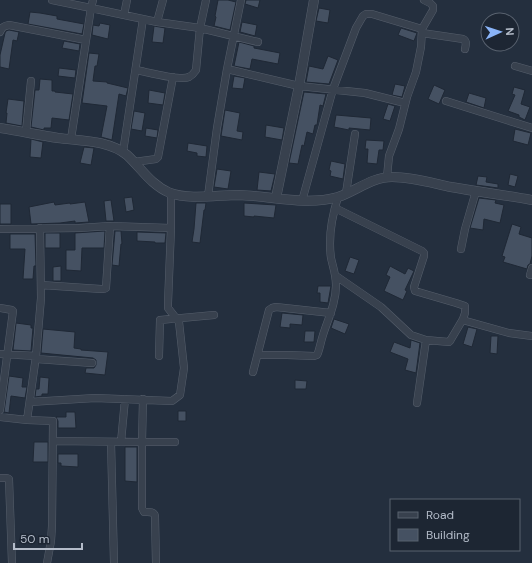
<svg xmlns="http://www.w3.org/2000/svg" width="532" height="563" viewBox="0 0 532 563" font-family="'DM Sans',sans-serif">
<rect width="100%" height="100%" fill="#242f3e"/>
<!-- building -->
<path fill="#455162" stroke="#1f2835" d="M218 0H228L236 2 230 30 214 26 216 17 215 16Z
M246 0H260L258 8 245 4Z
M319 8 330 10 328 23 316 21Z
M30 12 40 13 57 16V19L84 24 82 34 28 24Z
M242 22 257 25 255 36 240 32Z
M100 23 110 25 108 39 92 35 93 25 99 26Z
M154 26 165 28 163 43 152 42Z
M401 28 417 33 414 41 398 35Z
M9 30 19 32 17 41 13 40 9 69 0 67V55L5 33 6 31Z
M64 41 80 44 79 51 62 48Z
M239 42 254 46V48L280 53 278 64 252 59 250 69 234 66Z
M89 53 99 54 97 66H95L93 81 107 82V83L128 88 126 96 119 94 112 140 101 137 107 106 82 103Z
M328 56 338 60 329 84 306 82 309 66 323 69Z
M59 68 76 70 75 78 58 76Z
M234 76 245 78 243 89 232 88Z
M40 79 52 80V91H55V92L73 94 69 120 52 118 51 128H44V130L31 127 35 90H39Z
M395 84 405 86 402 97 392 95Z
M434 85 445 90 439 104 428 99Z
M514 87 525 90 521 104 530 107 525 120 519 117V115L508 111 515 95 512 94Z
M149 90 165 93 163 105 148 103Z
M304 92 326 94 323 106 320 105 317 125H315L313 134 307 132 304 146 302 145 298 164 289 163Z
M469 93 486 98 484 108 466 102Z
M8 99 24 101 22 126 6 123 7 113H6Z
M388 104 395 106 390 121 383 119Z
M225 110 240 113 237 131 243 132 242 140 221 136Z
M134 111 145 113 142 131 131 129Z
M336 115 371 118 370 130 349 128V130L334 127Z
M266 125 284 128 282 140 265 137Z
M146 128 158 130 157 138 145 136Z
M515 129 531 133 528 145 513 141Z
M31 139 43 142 41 158 30 157Z
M366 140 384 141 383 150H379L377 164 367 163 368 149H365Z
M188 143 207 146 206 157 197 156V153L187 151Z
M84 147 94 148 91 165 80 163Z
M331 161 345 164 343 179 330 176 331 171 329 170Z
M217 169 231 171 228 189 214 187Z
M259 172 275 174 271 191 257 190Z
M510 174 518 176 515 187 508 185Z
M478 176 487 177 486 182 498 184V188L476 185Z
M132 197 134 210 126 212 124 198Z
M479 198 496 200 495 203 504 205 500 223 484 219 483 230 470 228Z
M111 200 114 221H106L104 201Z
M54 202 55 205 70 203V204L85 202 89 222 75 223V221L60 223 31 224 29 207Z
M196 203H206L205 210H204L200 243 192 242 194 229Z
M244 203 276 205 274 218 254 216V217L244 216Z
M0 204H11V224H0Z
M512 224 521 227 519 234 532 238V256L530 264 528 265 527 269 503 262 505 257 502 256Z
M105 231 104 248H82L81 271 66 270V250H75V233Z
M115 231H121L122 244H121L119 266 112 265Z
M137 232 166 233 165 243H155V242L137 241Z
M45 233H60V248H45Z
M10 234H35L36 266H34L33 279H23L25 249H10Z
M350 257 359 260 354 274 345 271Z
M61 266V281H53V267Z
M390 266 405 274 408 268 414 271 405 290 407 291 403 300 384 291 390 277 386 275Z
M318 286H331L328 303 320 302V293H317Z
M282 313 303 315 302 325 290 324V328L280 327Z
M334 319 349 324 345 334 331 328Z
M16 323 31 325V328H33L31 351 13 350Z
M468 327 477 329 472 347 463 344Z
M43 329 75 332 74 348 81 349V350L108 352 105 375 85 373 86 368H94L96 365V360L93 358 41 353Z
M305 331H315L314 342H304Z
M491 336H498L497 354 490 353Z
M411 340 420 343 416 373 405 370 408 359 390 352 394 342 410 348Z
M9 376 23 378 22 387H27L25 398 11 396 9 413 4 412Z
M40 377 49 378 48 394H42V396L35 397 36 389H39Z
M295 380 307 381 306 389H295Z
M178 411H186V421H178Z
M66 412H75L76 428H58V421L56 417H66Z
M34 442H48V462H33Z
M125 447H137V482L125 481Z
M58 454H78V467L61 466V463H58Z"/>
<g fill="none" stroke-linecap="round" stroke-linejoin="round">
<!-- minor casing -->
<g stroke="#565f6c" stroke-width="8">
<path id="minor" d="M52 0 91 8 93 0
M124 15 127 0
M157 22 163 0
M0 32C2 27 4 26 9 25L86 40
M422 33 463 39C467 41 466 45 465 49
M515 66 532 71
M227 69 299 86 365 93 405 103
M136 70C147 72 180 81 189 77 193 75 194 73 196 70L200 28 258 42
M446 101 532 128
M26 132 31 81
M71 139 91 8 157 22 200 28 206 0
M123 152 143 19
M134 162 156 159 158 157 173 77
M387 177 389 156 399 129 407 97 416 72 421 47 422 29 433 10V6L430 3 424 0
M346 193 355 134
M208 196 217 128 227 69 241 0
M302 201 333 89 356 28 363 16 366 14H372L422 29
M335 208 422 251 424 253V256L414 287 415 291 456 303 465 306V313L463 319 466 321 509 333 532 336
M0 229 79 228 110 226 171 228
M461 249 465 229 476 191
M530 275 532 268
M336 276 381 307 411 335 426 340
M41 285 101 289H104L106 288 110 226
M0 308 12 310 13 311 0 410
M0 354 36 356
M258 355H287L314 356 317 355 318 353C320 347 321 341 323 335 328 319 336 303 336 285 336 275 333 267 331 258 328 237 332 216 338 197
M159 356 160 320 214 315
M36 359 92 363
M253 372 269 310 272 308 276 307 331 313
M143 399 142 442V508L144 512C148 512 154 511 155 516L156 563
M30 402 95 398 172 401 180 395 184 368 179 322 168 308V303L171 228V193
M417 403 426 340 449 342 450 341 463 319
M0 417 27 420 53 421 52 526 51 541 47 563
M27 420 36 356 41 298 40 228
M53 441 142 442H175
M111 442 114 563
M121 442 125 399
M0 478H7L9 479 12 563"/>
</g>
<!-- tertiary casing -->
<g stroke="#565f6c" stroke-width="10">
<path id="tertiary" d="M0 128C19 131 39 135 58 138 81 141 108 140 127 155 141 168 151 185 170 193 189 200 218 195 239 195 271 196 306 206 338 197 356 191 372 177 392 177 412 177 432 183 451 187 478 192 505 195 532 200
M276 198 299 86 314 0"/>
</g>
<!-- minor -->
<use href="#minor" stroke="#38414e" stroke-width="7"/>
<!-- tertiary -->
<use href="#tertiary" stroke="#38414e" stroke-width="9"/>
</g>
<!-- legend -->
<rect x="390" y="499" width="130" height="52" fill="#1d2633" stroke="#59626f"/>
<rect x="398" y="512" width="20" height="6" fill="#38414e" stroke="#59626f"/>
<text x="426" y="519" font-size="12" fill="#b4bcc9">Road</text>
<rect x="398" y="529" width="20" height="12" fill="#455162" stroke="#59626f"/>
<text x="426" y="539" font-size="12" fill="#b4bcc9">Building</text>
<!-- north arrow -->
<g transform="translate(500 32) rotate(87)"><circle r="19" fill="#1d2633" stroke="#59626f"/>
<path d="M0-3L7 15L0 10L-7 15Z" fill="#8ab4f8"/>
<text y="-6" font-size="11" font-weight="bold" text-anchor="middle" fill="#b4bcc9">N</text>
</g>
<!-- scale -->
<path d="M14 543v6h68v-6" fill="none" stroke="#b4bcc9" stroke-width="2"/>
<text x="20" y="543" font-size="12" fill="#b4bcc9" stroke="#1d2633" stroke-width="3" paint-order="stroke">50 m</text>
</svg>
